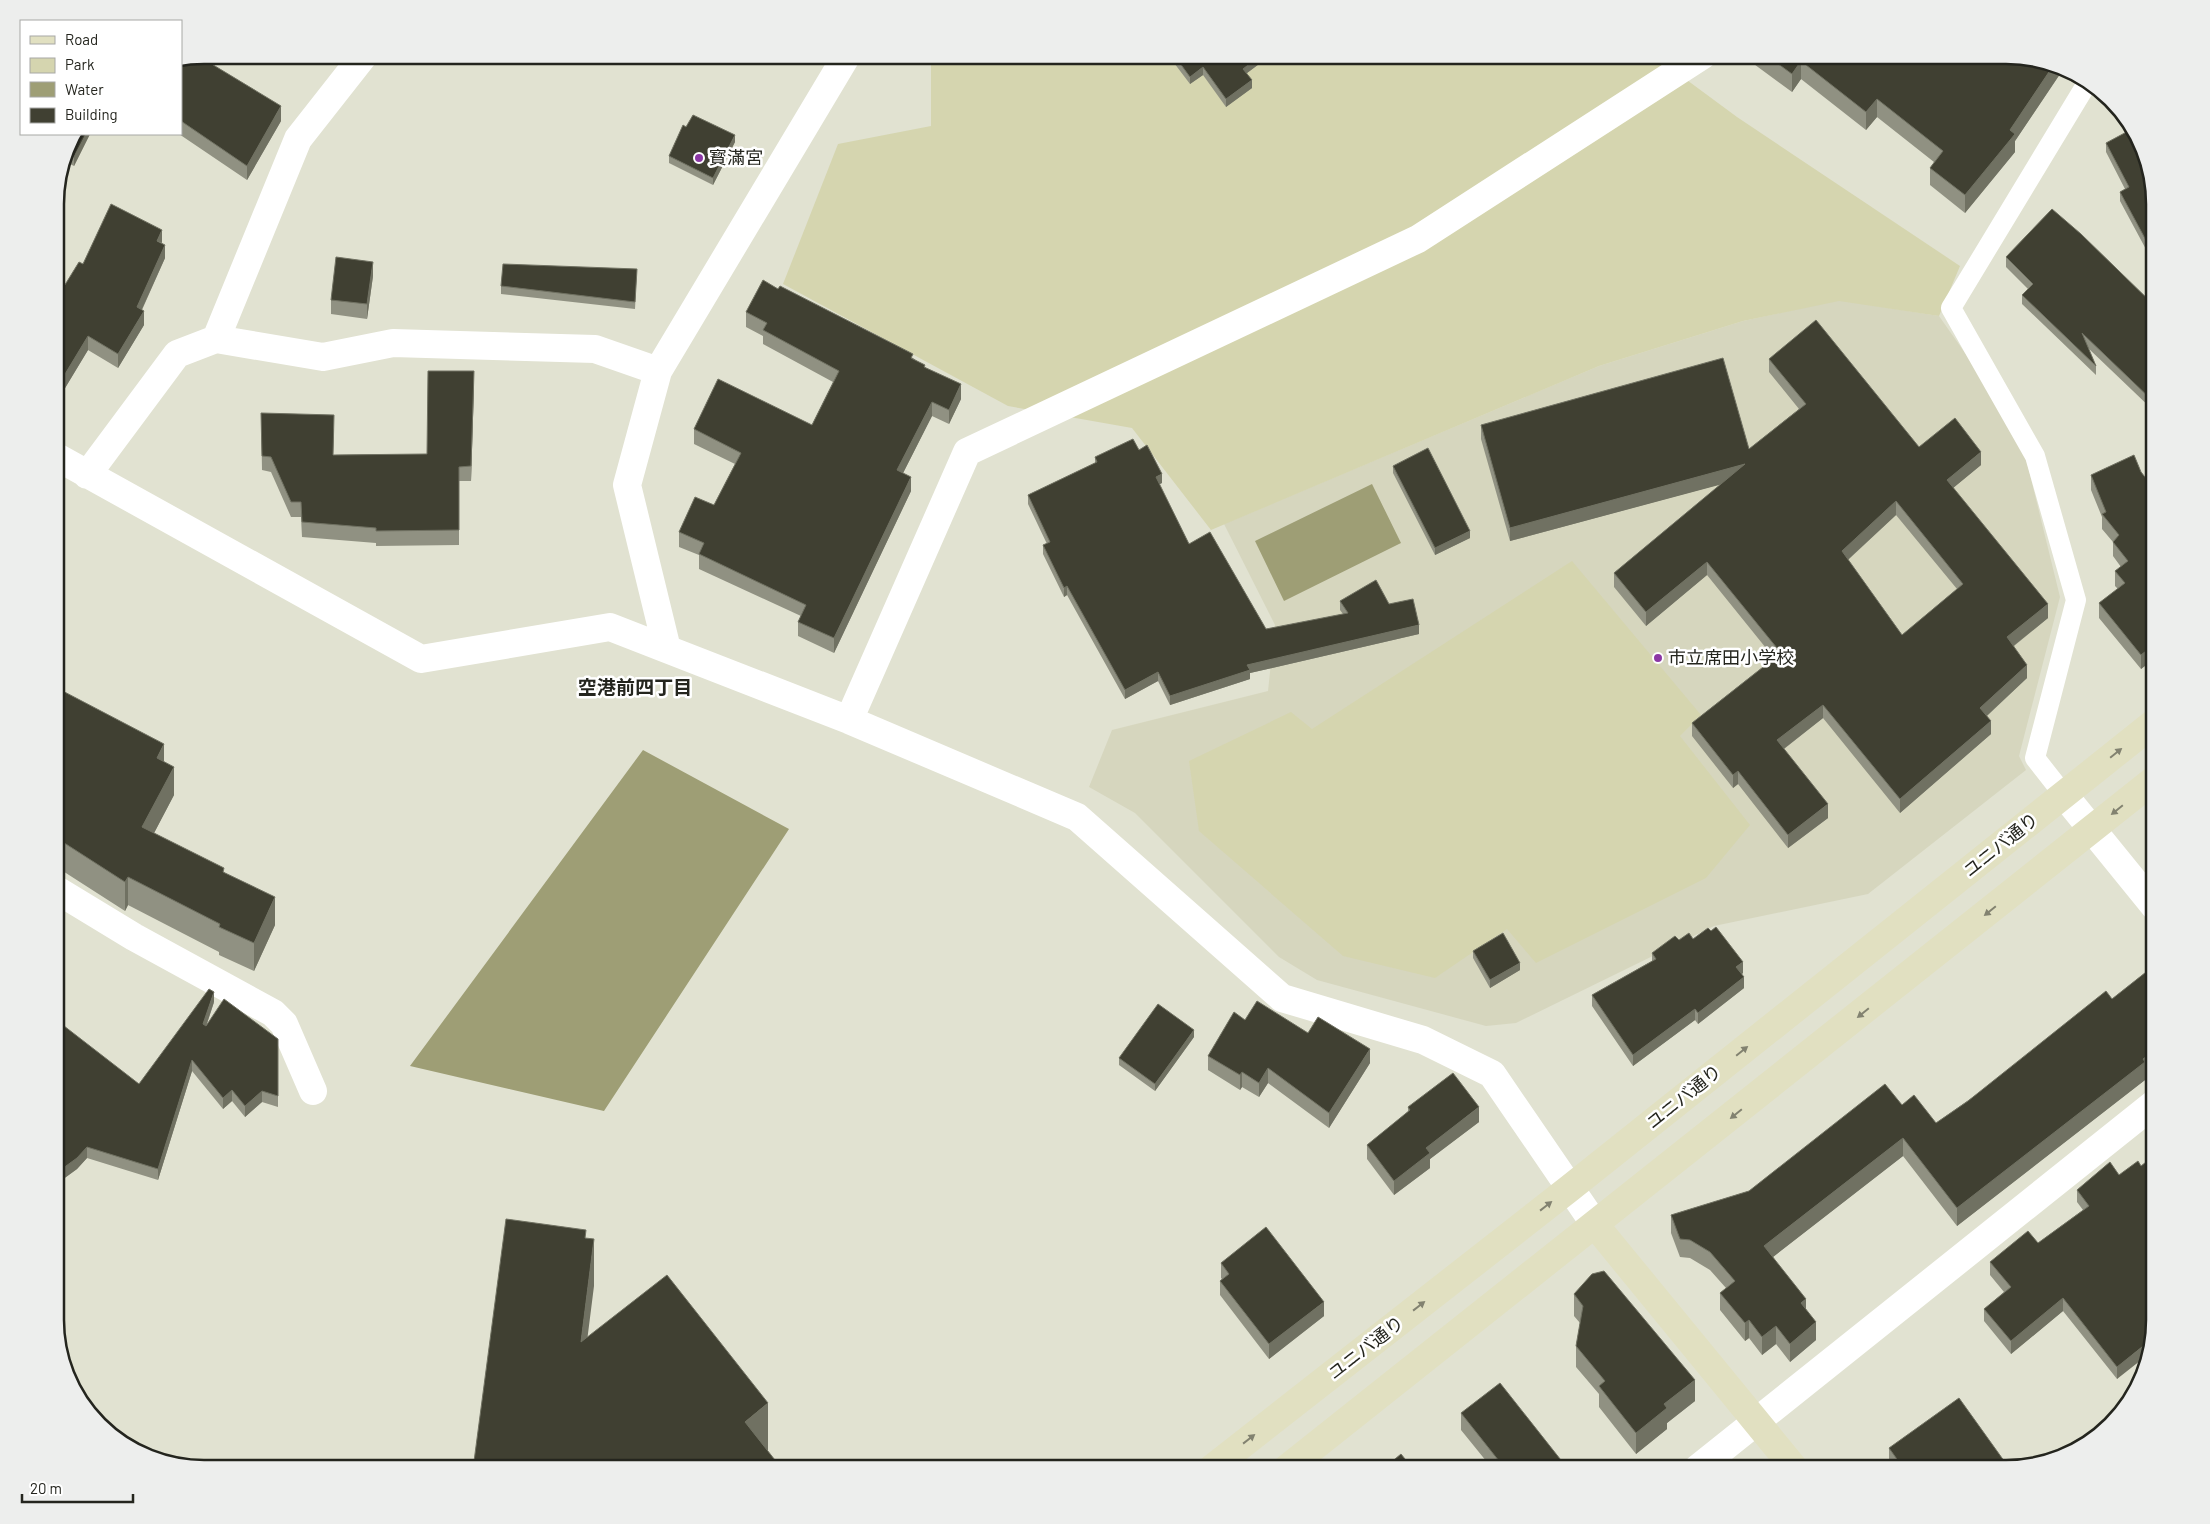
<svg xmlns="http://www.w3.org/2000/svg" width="2210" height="1524" viewBox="0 0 2210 1524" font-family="Barlow,'Noto Sans JP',sans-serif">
<rect width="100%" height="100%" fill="#e1e2d1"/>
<!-- built -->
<path fill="#d6d6be" d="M1839 300 1939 316 2019 430 2060 597 2019 756 2026 770 1868 894 1714 926 1516 1023 1486 1026 1317 980 1279 957 1135 813 1089 787 1112 730 1268 691 1275 625 1224 524 1599 366 1743 321Z"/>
<!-- green -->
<path fill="#d5d5af" d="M931 55H1653L1737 117 1960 266 1939 316 1839 301 1743 321 1599 366 1211 530 1132 428 1008 406 783 284 838 144 931 126Z
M1572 561 1701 715 1680 736 1750 825 1706 878 1536 963 1507 929 1435 978 1343 956 1199 831 1189 761 1291 712 1312 729Z"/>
<!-- water -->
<path fill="#9e9e75" d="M1372 484 1401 543 1284 601 1255 541Z
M643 750 789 829 604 1111 410 1066Z"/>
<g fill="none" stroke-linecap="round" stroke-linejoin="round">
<!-- lane -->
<path stroke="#fff" stroke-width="20" d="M2064 795 2035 758 2076 600 2035 456 1951 308 2089 80"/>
<!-- street -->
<path stroke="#fff" stroke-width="28" d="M364 55 298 139 216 339 323 357 393 343 595 349 658 371
M55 456 421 659 610 627 849 720 1077 817 1282 998 1423 1040 1492 1074 1596 1226
M87 475 177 354 216 339
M667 649 627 485 658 371 847 55
M849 720 967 452 1418 239 1703 55
M2064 795 2155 907
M55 889 134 937 273 1013 284 1024 313 1091
M1697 1469 2155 1103"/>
<!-- secondary -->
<path stroke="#e1e0c1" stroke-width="28" d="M1596 1226 1795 1469
M1211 1469 1570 1188 2155 722
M1286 1469 2155 779"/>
</g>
<!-- wall -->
<path fill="#909182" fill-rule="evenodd" d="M1168 55H1271L1247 73 1252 88 1226 107 1203 75 1190 84Z
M1743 55H2007L2060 66V74L2015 141V152L1965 213 1930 185V168L1934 162 1877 117 1866 130 1801 79 1792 92 1743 56Z
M181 59 281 121 247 180 179 134H181Z
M686 127 735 142 713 185 669 163V156Z
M73 134H90L74 166 64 161 70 138Z
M2106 143 2155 203V266L2120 201V192L2125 189 2106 152Z
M162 243 165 258 142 310 144 325 118 368 88 350 56 403 55 402V301L83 264Z
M2006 257 2155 306V412L2088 348 2096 366V375L2022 304V295L2028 289 2006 267Z
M637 269 635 309 501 294V286Z
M373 276 367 319 331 314V300Z
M778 289 913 358 925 367 961 399 949 424 932 416 903 473 911 491 834 653 798 636V622L801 616 699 569V555L679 547V532L714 505 735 464 694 444V429L812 425 833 382 763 344V336L746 327V312Z
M1769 359 1919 447 1981 465 1953 488 2048 618 2014 646 2027 678 1987 716 1991 734 1900 813 1823 718 1784 749 1828 818 1788 848 1738 784 1733 788 1692 736V723L1774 658 1707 575 1646 626 1614 587V573L1721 484 1510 541 1481 439V425L1749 449 1799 409 1769 372ZM1896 515 1957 589 1902 635 1848 560Z
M474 385 471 481H459V545L376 546V543L302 537 301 517H291L271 472 262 470 261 413 334 429 333 455 427 454Z
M1139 450 1162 483 1159 484 1189 544 1266 629 1343 614 1340 610V601L1389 604 1419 634 1250 673V679L1170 705 1158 681 1125 699 1067 595 1064 597 1043 554V545L1047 544 1028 504V495L1095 463V457Z
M1393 466 1470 538 1435 555 1393 473Z
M2141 472 2155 490V658L2141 669 2099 618V603L2118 589 2115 586V571L2121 567 2113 556V542L2102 529V517L2091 490V475Z
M55 687 164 761 174 795 154 833 224 872 275 925 254 971 219 955V952L128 905 125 911 55 866Z
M1693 939 1743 973 1742 974 1744 988 1698 1024 1695 1020 1633 1066 1592 1006V995L1652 961V953L1679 940Z
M1473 951 1520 970 1490 988 1473 958Z
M2155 965V1068L2145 1076V1080L1957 1226 1903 1156 1773 1257 1806 1309 1816 1340 1790 1362 1776 1344 1762 1355 1749 1338 1745 1341 1720 1310V1293L1726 1288 1710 1270 1690 1258 1680 1257 1671 1233V1215L1749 1191 1902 1105 1936 1123 2112 999Z
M214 1002 207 1024 278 1039V1107L262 1102 245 1117 232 1101 223 1109 192 1071 158 1180 87 1158 77 1169 55 1185 139 1084Z
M1245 1020 1308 1033 1370 1063 1329 1128 1268 1083 1259 1097 1242 1087 1240 1090 1208 1070V1056Z
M1194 1037 1155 1091 1119 1065V1058Z
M1408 1107 1479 1122 1430 1159V1168L1394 1195 1367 1159V1145L1408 1112Z
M2110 1162 2153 1323 2117 1379 2063 1311 2011 1354 1984 1321V1309L2004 1292 1990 1275V1262L2038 1243 2083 1210 2077 1202V1190Z
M1221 1263 1324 1316 1269 1359 1220 1295V1281L1222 1279 1221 1278Z
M1574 1294 1695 1401 1667 1423V1429L1636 1454 1599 1407V1394L1576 1367V1346L1580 1323 1574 1316Z
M1461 1413 1568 1469 1491 1467 1461 1430Z
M1889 1448 2007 1469H1894L1889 1463Z"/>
<!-- shaded-wall -->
<path fill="#707162" d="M1261 55H1271L1243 76V69Z
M1801 61V79L1792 92V74Z
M2055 63 2060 66V74L2015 141V152L1965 213V195L2010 130Z
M1203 67V75L1190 84V77Z
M1252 80V88L1226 107V99Z
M1877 99V117L1866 130V112Z
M281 106V121L247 180V166Z
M86 134H90L74 166V157Z
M735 135V142L713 185V178Z
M162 230V243L157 241Z
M165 245V258L137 320V307Z
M373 262V276L367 319V304Z
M144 311V325L118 368V354Z
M88 336V350L56 403V389Z
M474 371V385L471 481V466Z
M961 384V399L949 424V410Z
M932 402V416L897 485V470Z
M1981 452V465L1947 493V480Z
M1745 464V478L1510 541V528Z
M1162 474V483L1156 486V477Z
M911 477V491L834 653V638Z
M1896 501V515L1842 565V551Z
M1470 531V538L1435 555V548Z
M1707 562V575L1646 626V612Z
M1067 586V595L1064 597V588Z
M2048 604V618L2007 651V637Z
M1419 625V634L1250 673V679L1170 705V696L1247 665Z
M2155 644V658L2141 669V655Z
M2027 665V678L1980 722V708Z
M1158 672V681L1125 699V690Z
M1823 705V718L1777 754V740Z
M1991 721V734L1900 813V799Z
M164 744V773L157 758Z
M174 767V795L142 856V827Z
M1738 771V784L1733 788V775Z
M1828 804V818L1788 848V835Z
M128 877V905L125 911V882Z
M275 897V925L254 971V943Z
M1743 962V973L1736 978V967Z
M1520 963V970L1490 988V980Z
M1744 977V988L1698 1024V1013Z
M214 992V1002L203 1035V1024Z
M1695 1009V1020L1633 1066V1055Z
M1194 1030V1037L1155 1091V1084Z
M1370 1049V1063L1329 1128V1113Z
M2155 1050V1068L2145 1076V1080L1957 1226V1208Z
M192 1060V1071L158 1180V1169Z
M1268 1068V1083L1259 1097V1083Z
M1242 1072V1087L1240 1090V1075Z
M232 1090V1101L223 1109V1098Z
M262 1091V1102L245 1117V1106Z
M1479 1107V1122L1430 1159V1168L1394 1195V1181L1426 1148Z
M1903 1138V1156L1764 1264V1246Z
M87 1147V1158L77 1169 55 1185V1174Z
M594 1239V1286L581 1389V1342Z
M2063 1298V1311L2011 1354V1341Z
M1806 1299V1316L1801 1303Z
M1324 1302V1316L1269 1359V1344Z
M2155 1308V1321L2146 1327V1315Z
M1749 1320V1338L1745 1341V1323Z
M1816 1322V1340L1790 1362V1344Z
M1776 1326V1344L1762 1355V1337Z
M2152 1339 2150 1353 2117 1379V1367Z
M1695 1380V1401L1667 1423V1429L1636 1454V1433L1664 1404Z
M768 1403V1450L745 1469V1422Z"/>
<!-- building -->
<path fill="#404032" stroke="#707162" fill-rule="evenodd" d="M1174 55H1261L1243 69 1252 80 1226 99 1203 67 1190 77Z
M1766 55H2007L2055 63 2010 130 2015 134 1965 195 1930 168 1943 151 1877 99 1866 112 1801 61 1792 74Z
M193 57 202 64 205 60 281 106 247 166 181 121V59Z
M693 115 735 135 713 178 669 156 683 125 686 127Z
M2134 128 2135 129 2155 203V257L2120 192 2129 187 2106 143Z
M73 134H86L74 157 66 153 70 138Z
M111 204 162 230 157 241 165 245 137 307 144 311 118 354 88 336 56 389H55V301L79 262 83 264Z
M2052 209 2081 234 2155 306V403L2082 333 2096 366 2022 295 2033 284 2006 257Z
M336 257 373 262 367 304 331 300Z
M503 264 637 269 635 302 501 286Z
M763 280 778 289 780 286 913 354 911 358 925 365 924 367 961 384 949 410 932 402 897 470 911 477 834 638 798 622 806 605 699 554 704 543 679 532 695 497 714 505 741 453 694 429 718 379 812 425 839 371 763 330 767 323 746 312Z
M1816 320 1919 447 1955 418 1981 452 1947 480 2048 604 2007 637 2027 665 1980 708 1991 721 1900 799 1823 705 1777 740 1828 804 1788 835 1738 771 1733 775 1692 723 1781 653 1707 562 1646 612 1614 573 1745 464 1510 528 1481 425 1723 358 1749 449 1806 404 1769 359ZM1896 501 1963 584 1902 635 1842 551Z
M428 371H474L471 466 459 467V530L376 531V528L302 522 301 502H291L271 457 262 456 261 413 334 415 333 455 427 454Z
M1133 439 1139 450 1147 445 1162 474 1156 477 1189 544 1210 532 1266 629 1348 613 1340 601 1376 580 1389 604 1413 599 1419 625 1247 665 1250 670 1170 696 1158 672 1125 690 1067 586 1064 588 1043 545 1050 542 1028 495 1097 462 1095 457Z
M1428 448 1470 531 1435 548 1393 466Z
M2134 455 2141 472 2155 490V644L2141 655 2099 603 2125 583 2115 571 2128 561 2113 542 2119 535 2102 514 2106 512 2091 475Z
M55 687 164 744 157 758 174 767 142 827 224 868 223 872 275 897 254 943 219 927 220 924 128 877 125 882 55 837Z
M1716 927 1743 962 1736 967 1744 977 1698 1013 1695 1009 1633 1055 1592 995 1656 959 1652 953 1675 936 1679 940 1689 933 1693 939 1708 928 1711 931Z
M1503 933 1520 963 1490 980 1473 951Z
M2155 965V1050L2143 1059 2145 1062 1957 1208 1903 1138 1764 1246 1806 1299 1801 1303 1816 1322 1790 1344 1776 1326 1762 1337 1749 1320 1745 1323 1720 1293 1735 1281 1710 1252 1690 1240 1680 1239 1671 1215 1749 1191 1885 1084 1902 1105 1914 1095 1936 1123 1968 1101 2106 991 2112 999Z
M209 989 214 992 203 1024 206 1026 224 999 278 1039V1096L262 1091 245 1106 232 1090 223 1098 192 1060 158 1169 87 1147 77 1158 55 1174V1019L139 1084Z
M1257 1001 1308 1033 1318 1017 1370 1049 1329 1113 1268 1068 1259 1083 1242 1072 1240 1075 1208 1056 1234 1012 1245 1020Z
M1158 1004 1194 1030 1155 1084 1119 1058Z
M1453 1073 1479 1107 1426 1148 1430 1153 1394 1181 1367 1145 1410 1110 1408 1107Z
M2155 1155V1308L2146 1315 2154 1325 2152 1339 2117 1367 2063 1298 2011 1341 1984 1309 2011 1287 1990 1262 2028 1231 2038 1243 2089 1206 2077 1190 2110 1162 2119 1175 2138 1161 2141 1166Z
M506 1219 586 1230 585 1238 594 1239 581 1342 667 1275 768 1403 745 1422 782 1469H473Z
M1266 1227 1324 1302 1269 1344 1220 1281 1229 1274 1221 1263Z
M1604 1271 1695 1380 1664 1404 1667 1408 1636 1433 1599 1386 1605 1381 1576 1346 1583 1306 1574 1294 1592 1274Z
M1500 1383 1568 1469H1488L1499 1461 1461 1413Z
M1959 1398 2007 1465 2002 1469H1904L1889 1448Z
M1401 1454 1413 1469H1383Z"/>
<!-- one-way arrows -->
<defs><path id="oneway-solid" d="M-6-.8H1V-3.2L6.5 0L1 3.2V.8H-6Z" transform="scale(1.25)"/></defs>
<g fill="#828270">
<use href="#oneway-solid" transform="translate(2116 753) rotate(-39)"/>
<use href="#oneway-solid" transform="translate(2117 810) rotate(141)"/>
<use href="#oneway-solid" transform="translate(1990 911) rotate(141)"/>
<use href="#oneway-solid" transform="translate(1863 1013) rotate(141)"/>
<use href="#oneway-solid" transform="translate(1742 1051) rotate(-39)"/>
<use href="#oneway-solid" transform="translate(1736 1114) rotate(141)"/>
<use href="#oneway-solid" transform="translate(1546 1206) rotate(-38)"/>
<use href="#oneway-solid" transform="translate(1419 1306) rotate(-38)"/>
<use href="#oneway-solid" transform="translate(1249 1439) rotate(-38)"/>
</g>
<!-- markers -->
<g fill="#8c37a5" stroke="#fff" stroke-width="2">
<circle cx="699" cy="158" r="5"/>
<circle cx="1658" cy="658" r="5"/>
</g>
<g text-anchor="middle" stroke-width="5" stroke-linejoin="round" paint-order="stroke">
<!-- poi labels -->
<g font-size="18" fill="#24251e" stroke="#fff" text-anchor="start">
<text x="709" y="164">寳滿宮</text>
<text x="1668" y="664">市立席田小学校</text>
</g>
<!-- street labels -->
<g font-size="18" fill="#24251e" stroke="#fff">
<text transform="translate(2001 845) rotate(-39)" y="6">ユニバ通り</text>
<text transform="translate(1684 1097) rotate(-39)" y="6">ユニバ通り</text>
<text transform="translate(1366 1348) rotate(-38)" y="6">ユニバ通り</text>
</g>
<!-- neighbourhood labels -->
<g font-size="19" font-weight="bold" fill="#24251e" stroke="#fff">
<text x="635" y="694">空港前四丁目</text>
</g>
</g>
<!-- crop -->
<path d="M0 0H2210V1524H0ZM204 64H2006A140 140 0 0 1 2146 204V1320A140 140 0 0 1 2006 1460H204A140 140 0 0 1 64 1320V204A140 140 0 0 1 204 64Z" fill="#edeeed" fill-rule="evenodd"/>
<path fill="none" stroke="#24251e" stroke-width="2.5" d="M204 64H2006A140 140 0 0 1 2146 204V1320A140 140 0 0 1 2006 1460H204A140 140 0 0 1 64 1320V204A140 140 0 0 1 204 64Z"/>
<!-- legend -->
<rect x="20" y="20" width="162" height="115" fill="#ffffff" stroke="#a7a8a5"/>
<rect x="30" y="36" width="25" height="8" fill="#e1e0c1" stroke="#a7a8a5"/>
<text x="65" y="45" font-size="15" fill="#24251e">Road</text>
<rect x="30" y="58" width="25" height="15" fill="#d5d5af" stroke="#a7a8a5"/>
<text x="65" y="70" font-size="15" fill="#24251e">Park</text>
<rect x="30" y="82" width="25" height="15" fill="#9e9e75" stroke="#a7a8a5"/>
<text x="65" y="95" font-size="15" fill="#24251e">Water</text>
<rect x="30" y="108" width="25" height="15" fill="#404032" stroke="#a7a8a5"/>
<text x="65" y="120" font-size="15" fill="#24251e">Building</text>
<!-- scale -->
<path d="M22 1494v8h111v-8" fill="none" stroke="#24251e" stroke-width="2.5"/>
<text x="30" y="1494" font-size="15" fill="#24251e" stroke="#ffffff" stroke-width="4" paint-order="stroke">20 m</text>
</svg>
